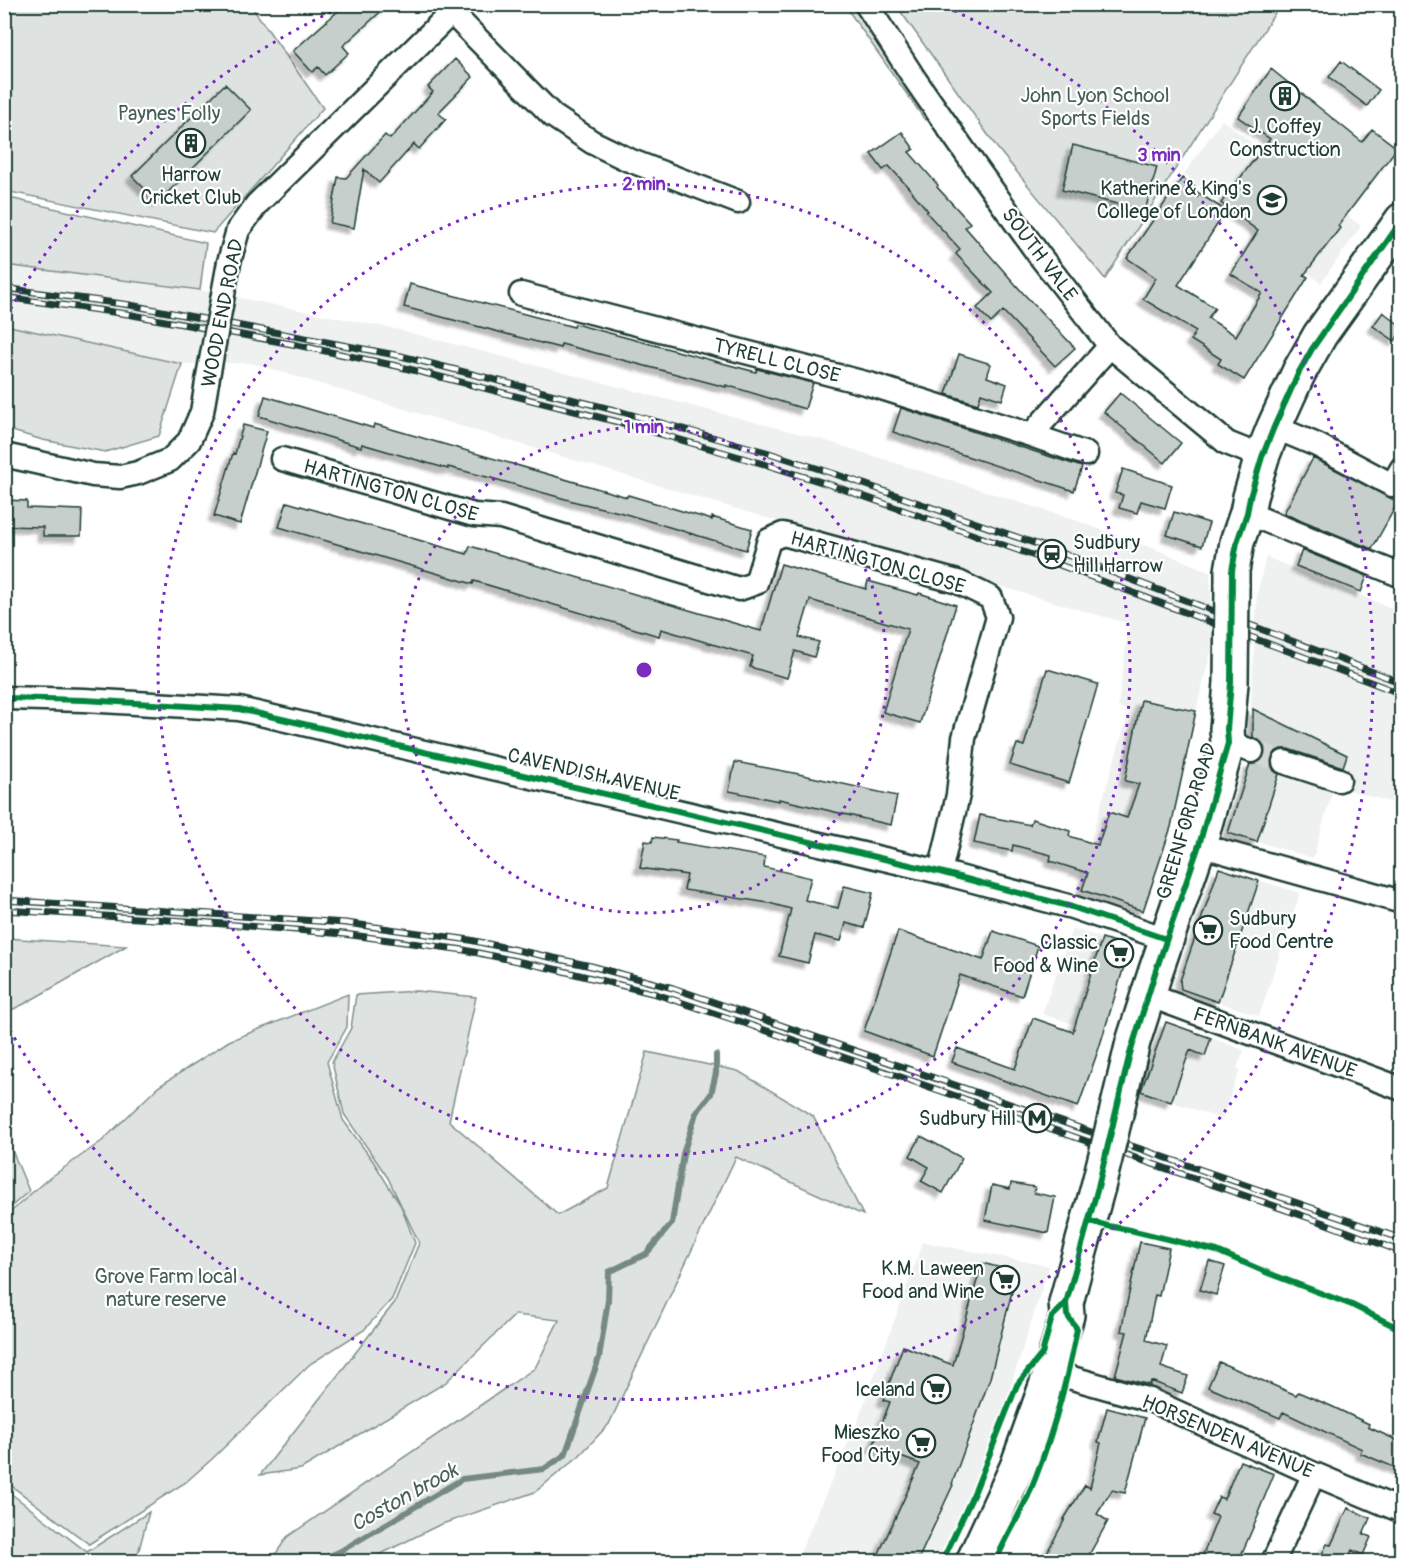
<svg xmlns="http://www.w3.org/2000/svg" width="1406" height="1566" viewBox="0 0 1406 1566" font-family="Pangolin,sans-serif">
<defs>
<filter id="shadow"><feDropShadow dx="-5.5" dy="5.5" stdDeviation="1.5" flood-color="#0004"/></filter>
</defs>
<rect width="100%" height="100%" fill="#fff"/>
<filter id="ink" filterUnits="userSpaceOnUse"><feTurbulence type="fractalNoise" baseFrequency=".0167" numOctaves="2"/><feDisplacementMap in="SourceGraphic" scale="12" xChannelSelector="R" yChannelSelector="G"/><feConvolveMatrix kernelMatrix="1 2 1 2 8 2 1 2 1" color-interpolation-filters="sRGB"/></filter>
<g filter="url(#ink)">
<!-- built -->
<path fill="#eef1f0" d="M1222 120 1361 226 1321 283 1184 174Z
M5 265 200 290 395 329 820 439 1069 518 1155 549 1210 572 1212 611 1211 651 1196 711 1172 825 1143 911 1076 889 1129 711 1118 707 1129 624 780 522 251 363 182 364 5 325Z
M1266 557 1401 612V805L1334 786 1313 858 1228 833 1251 762V708L1257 594Z
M1219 868 1300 893 1259 1016 1181 989 1196 937Z
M1072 929 1130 947 1103 1033 1042 1014Z
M1166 1022 1244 1050 1237 1068 1240 1069 1222 1119 1141 1091Z
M923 1242 1049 1266 987 1460 937 1561 796 1562 859 1418Z"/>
<!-- green -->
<path fill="#dee3e2" stroke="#7e908b" stroke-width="1.5" d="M4 5H259L254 10 323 108 213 233 5 191Z
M896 5H1280L1105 279 998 149Z
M852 6 931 114 925 120 848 10Z
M5 197 206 243 200 290 5 265Z
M5 325 182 364 159 436 105 452 43 440 5 429Z
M4 938H5L126 946 24 1004 5 1013Z
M416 991 476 997 449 1121 558 1215 608 1188 647 1052 738 1071 813 1116 863 1215 736 1157 609 1424 579 1456 535 1492 439 1525 367 1561H271L287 1537 535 1368 559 1320 515 1315 445 1383 301 1469 260 1475 395 1302 419 1243 388 1178 344 1114 332 1062 351 1028 356 995Z
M348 994 347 1027 327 1062 343 1120 373 1161 401 1206 415 1243 392 1299 364 1330 310 1364 212 1459 186 1482 89 1544 5 1481V1217L44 1182 102 1141 158 1087 229 1041Z
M9 1143 29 1191 5 1212V1145Z
M5 1489 87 1552 149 1512 136 1561H5Z"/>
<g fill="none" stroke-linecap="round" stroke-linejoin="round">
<!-- stream -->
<path stroke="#758883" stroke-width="6" d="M315 1562 339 1552 462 1479 544 1469 565 1455 599 1358 608 1300 609 1272 646 1254 672 1223 683 1154 696 1113 711 1094 716 1073V1055"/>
</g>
<!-- building -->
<path fill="#c7cfcc" stroke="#1f3d34" stroke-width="1.5" filter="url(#shadow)" d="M346 4H389L343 46 349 53 325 75 318 67 312 72 293 51Z
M455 59 473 77 438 113 446 119 419 149 414 144 379 183 364 169 354 228 330 223 338 177 346 178 385 135 390 139 433 92 428 87Z
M1341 61 1379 90 1367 106 1329 77Z
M1271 69 1362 142 1372 129 1397 148 1338 226 1340 228 1304 275 1308 277 1244 380 1218 364 1221 359 1191 340 1196 331 1143 299 1156 278 1127 258 1182 178 1196 187 1194 190 1226 211 1178 285 1215 308 1208 318 1236 336 1262 293 1231 274 1258 231 1221 203 1270 139 1238 117Z
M225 84 251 110 158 202 132 176Z
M902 132 914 149 909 152 938 185 937 187 970 223 965 227 1023 293 1075 348 1055 366 1003 311 991 323 977 308 993 293 956 254 960 249 926 212 928 211 908 187 889 166 883 170 871 154Z
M1073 145 1157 167 1145 211 1062 190Z
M410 284 574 327 575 324 756 372 757 369 813 383 805 409 726 385V387L561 344 560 348 404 307Z
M1383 312 1401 326V331L1395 341 1373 326Z
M959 354 991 364 987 377 1007 384 1002 400 981 393 978 404 946 394Z
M1120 393 1181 443 1165 463 1104 412Z
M265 396 373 428 374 424 627 497 628 495 712 520V517L752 529 746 550 619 512 576 502 491 478 448 467V469L362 444 361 447 259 416Z
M901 408 1082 467 1074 491 893 432Z
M243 425 267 431 240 524 214 516 233 453 235 454Z
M1313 458 1398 502 1372 549 1284 513Z
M1123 469 1172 485 1165 508 1141 501 1137 513 1119 508 1123 495 1115 493Z
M4 500 27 501V508L82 510 81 536H43V527L4 526Z
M287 502 467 554 470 546 761 631 781 564 866 589 868 581 918 595 919 593 956 605 920 723 883 712 908 629 810 600 799 637 819 642 814 657 795 651 787 678 750 667 753 656 661 629 659 636 474 581 473 584 279 527Z
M1174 512 1209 523 1202 546 1167 535Z
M1302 550 1367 576 1361 592 1296 566Z
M1047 669 1098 684 1069 783 1010 765 1017 744 1024 746Z
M1141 700 1196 711 1171 827 1143 911 1082 890 1088 873 1050 861 1051 855 1013 845 1012 851 974 843 980 815 1030 825 1032 819 1070 831 1069 836 1098 845 1109 812 1127 818 1139 784 1125 781Z
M1253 709 1347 755 1343 767 1288 749H1281L1275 752 1271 758V764L1274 771 1279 774 1257 842 1228 833 1250 764H1255L1260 761 1265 755V748L1262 743 1253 737Z
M735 762 794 773 897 796 891 825 779 799V801L729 791Z
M653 837 677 840 676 842 765 857 764 867 811 878 805 900 838 908 844 886 873 893 864 928 846 923 841 941 815 935 808 963 779 956 791 909 769 903 684 890 687 875 640 868 645 841 652 842Z
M1219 868 1259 881 1218 1002 1181 989 1180 981Z
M898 931 983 960 993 931 1038 946 1022 996 960 975 933 1056 864 1031Z
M1102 938 1130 947 1099 1048 1078 1107 952 1062 957 1048 1015 1069 1033 1018 1073 1032Z
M1166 1022 1211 1038 1205 1056 1190 1050 1171 1102 1141 1091Z
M921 1136 962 1158 943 1193 921 1181 929 1167 910 1156Z
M1011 1183 1035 1187 1034 1193 1055 1197 1048 1233 985 1220 992 1185 1010 1189Z
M1140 1242 1169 1248 1159 1296 1155 1295 1146 1340 1167 1346 1161 1367 1188 1376 1182 1393 1151 1381 1150 1385 1115 1376 1127 1332 1121 1331Z
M1209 1261 1225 1266 1216 1295 1200 1290Z
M982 1263 1017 1272 990 1378 952 1484 953 1485 917 1562H875L920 1464 873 1447 890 1402 883 1400 903 1346 953 1365Z
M1219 1362 1296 1395 1298 1392 1331 1406 1369 1424 1368 1427 1401 1442V1470L1360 1453 1362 1449 1283 1412 1280 1418 1208 1387Z
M1107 1408 1145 1418 1125 1493 1112 1490 1097 1514 1108 1521 1085 1562H1042L1065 1519H1064L1085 1485 1090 1488 1101 1443 1098 1442Z
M1240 1461 1274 1474 1258 1513 1259 1514 1238 1562H1200L1218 1517 1211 1514 1219 1497 1224 1499Z
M1348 1508 1370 1518 1363 1534 1371 1537 1363 1555 1352 1550 1350 1554 1365 1562H1318L1327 1544 1331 1545Z"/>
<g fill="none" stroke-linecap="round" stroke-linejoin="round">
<!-- street-tunnel -->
<path stroke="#d2d8d6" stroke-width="22" stroke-dasharray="22 11" stroke-linecap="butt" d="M1252 751 1284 762"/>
<!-- street casing -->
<g stroke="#1f3d34" stroke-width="27">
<path id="street" d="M866 4 916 81 975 166 1039 255 1110 346 1227 443 1262 457
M452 13 553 116 592 142 629 160 738 202
M229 262 238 230 257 204 460 4
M521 294 869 384 1031 435 1110 346
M1274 427 1317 445 1392 485 1402 468
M1031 435 1086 454
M4 455 93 475 120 477 138 473 170 460 189 441 202 412 207 382
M282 459 474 515 501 517 739 589 756 583 769 540 783 534 958 582 991 598 998 617 964 738 958 795 940 872
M1247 513 1402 576
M4 698 84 700 239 709 940 872 1072 907 1166 939
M1228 743 1252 751
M1284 762 1339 780
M1199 845 1402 902
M1148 995 1402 1089
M1051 1372 1150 1400 1314 1474 1402 1511
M1273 1562 1314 1474"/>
</g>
<!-- primary casing -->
<g stroke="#1f3d34" stroke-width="38">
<path id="primary" d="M1232 586V571L1237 542 1247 513 1250 497 1262 457 1274 427 1299 372 1320 335 1402 220
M1115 1118 1133 1042 1155 973 1199 845 1228 743 1227 729 1231 683
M973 1562 1017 1467 1051 1372 1067 1315 1066 1303 1072 1280 1098 1187"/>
</g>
<!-- street -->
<use href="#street" stroke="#fff" stroke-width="22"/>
<!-- primary -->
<use href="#primary" stroke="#fff" stroke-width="33"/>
<!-- rail casing -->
<g stroke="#1f3d34" stroke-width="7">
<path id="rail" d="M4 288 130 305 401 356 622 412 766 452 835 474 1054 550 1402 683
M4 297 127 314 292 344 397 366 622 423 764 464 831 485 1049 561 1402 694
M4 900 346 923 470 940 591 966 673 988 1402 1239
M4 910 187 921 344 934 464 950 559 970 656 994 744 1023 1324 1223 1402 1252"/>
</g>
<!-- rail -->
<use href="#rail" stroke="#fff" stroke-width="4.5" stroke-dasharray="14" stroke-linecap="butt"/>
<!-- street-bridge casing -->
<g stroke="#1f3d34" stroke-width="27" stroke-linecap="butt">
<path id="street-bridge" d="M207 382 229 262"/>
</g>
<!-- primary-bridge casing -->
<g stroke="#1f3d34" stroke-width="38" stroke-linecap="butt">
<path id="primary-bridge" d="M1231 683 1232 586
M1098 1187 1115 1118"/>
</g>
<!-- street-bridge -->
<use href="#street-bridge" stroke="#fff" stroke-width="22"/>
<!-- primary-bridge -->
<use href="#primary-bridge" stroke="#fff" stroke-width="33"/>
<!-- cycleway casing -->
<g stroke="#fff" stroke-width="10">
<path id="cycleway" d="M4 698 84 700 239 709 940 872 1072 907 1166 939
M1089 1221 1108 1226 1130 1230 1217 1251 1268 1273 1352 1305 1402 1330
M942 1562 975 1491 1017 1385 1042 1354 1052 1317 1066 1303
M995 1562C1005 1540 1018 1518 1028 1496 1051 1442 1066 1386 1077 1329L1067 1315 1066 1303 1098 1187 1129 1057 1155 973 1199 845 1228 743 1227 729 1231 683 1232 571 1237 542 1247 513 1250 497 1262 457 1274 427 1299 372 1312 349 1402 220"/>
</g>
<!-- cycleway -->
<use href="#cycleway" stroke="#00873e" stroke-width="6"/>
</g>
</g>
<!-- distance rings -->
<g fill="none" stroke="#7b2cbf" stroke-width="3" stroke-dasharray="3 6">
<circle cx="644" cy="670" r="243"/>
<circle cx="644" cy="670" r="486"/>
<path d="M6 317A729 729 0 0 1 342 7M946 7A729 729 0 1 1 6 1023"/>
</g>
<!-- icons -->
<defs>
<g id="building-ring" transform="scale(1.5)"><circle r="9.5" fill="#fff" stroke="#1f3d34" stroke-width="1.5"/><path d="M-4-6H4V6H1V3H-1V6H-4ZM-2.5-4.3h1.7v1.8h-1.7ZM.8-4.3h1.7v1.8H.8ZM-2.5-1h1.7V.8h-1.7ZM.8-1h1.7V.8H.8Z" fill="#1f3d34"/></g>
<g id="university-ring" transform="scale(1.5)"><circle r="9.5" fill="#fff" stroke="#1f3d34" stroke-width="1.5"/><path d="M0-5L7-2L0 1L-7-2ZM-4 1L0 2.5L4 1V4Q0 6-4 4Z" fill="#1f3d34"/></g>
<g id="station-ring" transform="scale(1.5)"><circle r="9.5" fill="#fff" stroke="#1f3d34" stroke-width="1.5"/><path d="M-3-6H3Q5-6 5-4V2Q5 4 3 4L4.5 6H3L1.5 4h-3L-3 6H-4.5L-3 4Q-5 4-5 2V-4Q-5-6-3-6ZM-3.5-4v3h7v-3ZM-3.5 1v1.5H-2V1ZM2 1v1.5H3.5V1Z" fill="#1f3d34"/></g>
<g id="supermarket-ring" transform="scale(1.5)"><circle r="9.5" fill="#fff" stroke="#1f3d34" stroke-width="1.5"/><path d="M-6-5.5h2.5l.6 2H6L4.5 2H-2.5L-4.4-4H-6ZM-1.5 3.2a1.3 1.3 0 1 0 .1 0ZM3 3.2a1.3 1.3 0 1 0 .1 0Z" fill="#1f3d34"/></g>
<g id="metro-ring" transform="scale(1.5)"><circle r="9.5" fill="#fff" stroke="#1f3d34" stroke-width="1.5"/><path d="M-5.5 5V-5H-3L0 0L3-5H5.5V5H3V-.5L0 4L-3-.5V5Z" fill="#1f3d34"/></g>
</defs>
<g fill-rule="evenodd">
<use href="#building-ring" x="1285" y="96"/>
<use href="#building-ring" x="191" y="143"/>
<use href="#university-ring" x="1272" y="200"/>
<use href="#station-ring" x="1052" y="554"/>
<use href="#supermarket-ring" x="1208" y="930"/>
<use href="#supermarket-ring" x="1119" y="953"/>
<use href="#metro-ring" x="1037" y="1118"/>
<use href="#supermarket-ring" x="1005" y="1280"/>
<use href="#supermarket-ring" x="936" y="1389"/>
<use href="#supermarket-ring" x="921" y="1443"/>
</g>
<g text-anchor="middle" stroke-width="4.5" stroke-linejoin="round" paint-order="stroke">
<!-- park labels -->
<g font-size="20" fill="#455e57" stroke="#fff">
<text x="1095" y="102">John Lyon School<tspan x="1095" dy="23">Sports Fields</tspan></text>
<text x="169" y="120">Paynes Folly</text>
<text x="166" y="1283">Grove Farm local<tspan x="166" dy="23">nature reserve</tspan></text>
</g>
<!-- poi labels -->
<g font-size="20" fill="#1f3d34" stroke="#fff" text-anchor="end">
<text x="1285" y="133" text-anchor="middle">J. Coffey<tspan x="1285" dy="23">Construction</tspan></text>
<text x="191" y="181" text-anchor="middle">Harrow<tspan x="191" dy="23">Cricket Club</tspan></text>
<text x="1251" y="195">Katherine &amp; King's<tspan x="1251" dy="23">College of London</tspan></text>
<text x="1073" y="549" text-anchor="start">Sudbury<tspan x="1073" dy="23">Hill Harrow</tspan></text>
<text x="1229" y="925" text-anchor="start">Sudbury<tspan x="1229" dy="23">Food Centre</tspan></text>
<text x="1098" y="949">Classic<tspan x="1098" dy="23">Food &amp; Wine</tspan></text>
<text x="1016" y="1125">Sudbury Hill</text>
<text x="984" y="1275">K.M. Laween<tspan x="984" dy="23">Food and Wine</tspan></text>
<text x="915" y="1396">Iceland</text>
<text x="900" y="1439">Mieszko<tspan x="900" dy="23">Food City</tspan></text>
</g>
<!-- street labels -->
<g font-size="20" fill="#1f3d34" stroke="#fff">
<text transform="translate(1040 254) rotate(53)" y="7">SOUTH VALE</text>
<text transform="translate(222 313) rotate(-79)" y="7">WOOD END ROAD</text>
<text transform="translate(777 360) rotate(14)" y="7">TYRELL CLOSE</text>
<text transform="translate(391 490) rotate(16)" y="7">HARTINGTON CLOSE</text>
<text transform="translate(878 562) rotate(16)" y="7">HARTINGTON CLOSE</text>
<text transform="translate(594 774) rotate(13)" y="7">CAVENDISH AVENUE</text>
<text transform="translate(1186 821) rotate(-73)" y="7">GREENFORD ROAD</text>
<text transform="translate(1275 1042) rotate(20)" y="7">FERNBANK AVENUE</text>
<text transform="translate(1228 1436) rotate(23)" y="7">HORSENDEN AVENUE</text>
</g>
<!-- water labels -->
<g font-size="21" font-style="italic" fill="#4a625b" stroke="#fff">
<text transform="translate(404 1497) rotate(-29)" y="7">Coston brook</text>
</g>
</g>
<circle cx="644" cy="670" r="9" fill="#7b2cbf" stroke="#fff" stroke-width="3"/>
<g font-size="18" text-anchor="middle" font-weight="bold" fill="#7b2cbf" stroke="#fff" stroke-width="4.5" stroke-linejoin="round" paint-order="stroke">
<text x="1159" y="161">3 min</text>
<text x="644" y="190">2 min</text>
<text x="644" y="433">1 min</text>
</g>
<!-- margin -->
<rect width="1406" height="1566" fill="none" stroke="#fff" stroke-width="24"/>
<rect x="12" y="12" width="1382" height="1542" fill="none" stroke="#1f3d34" stroke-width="2" filter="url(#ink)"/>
</svg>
